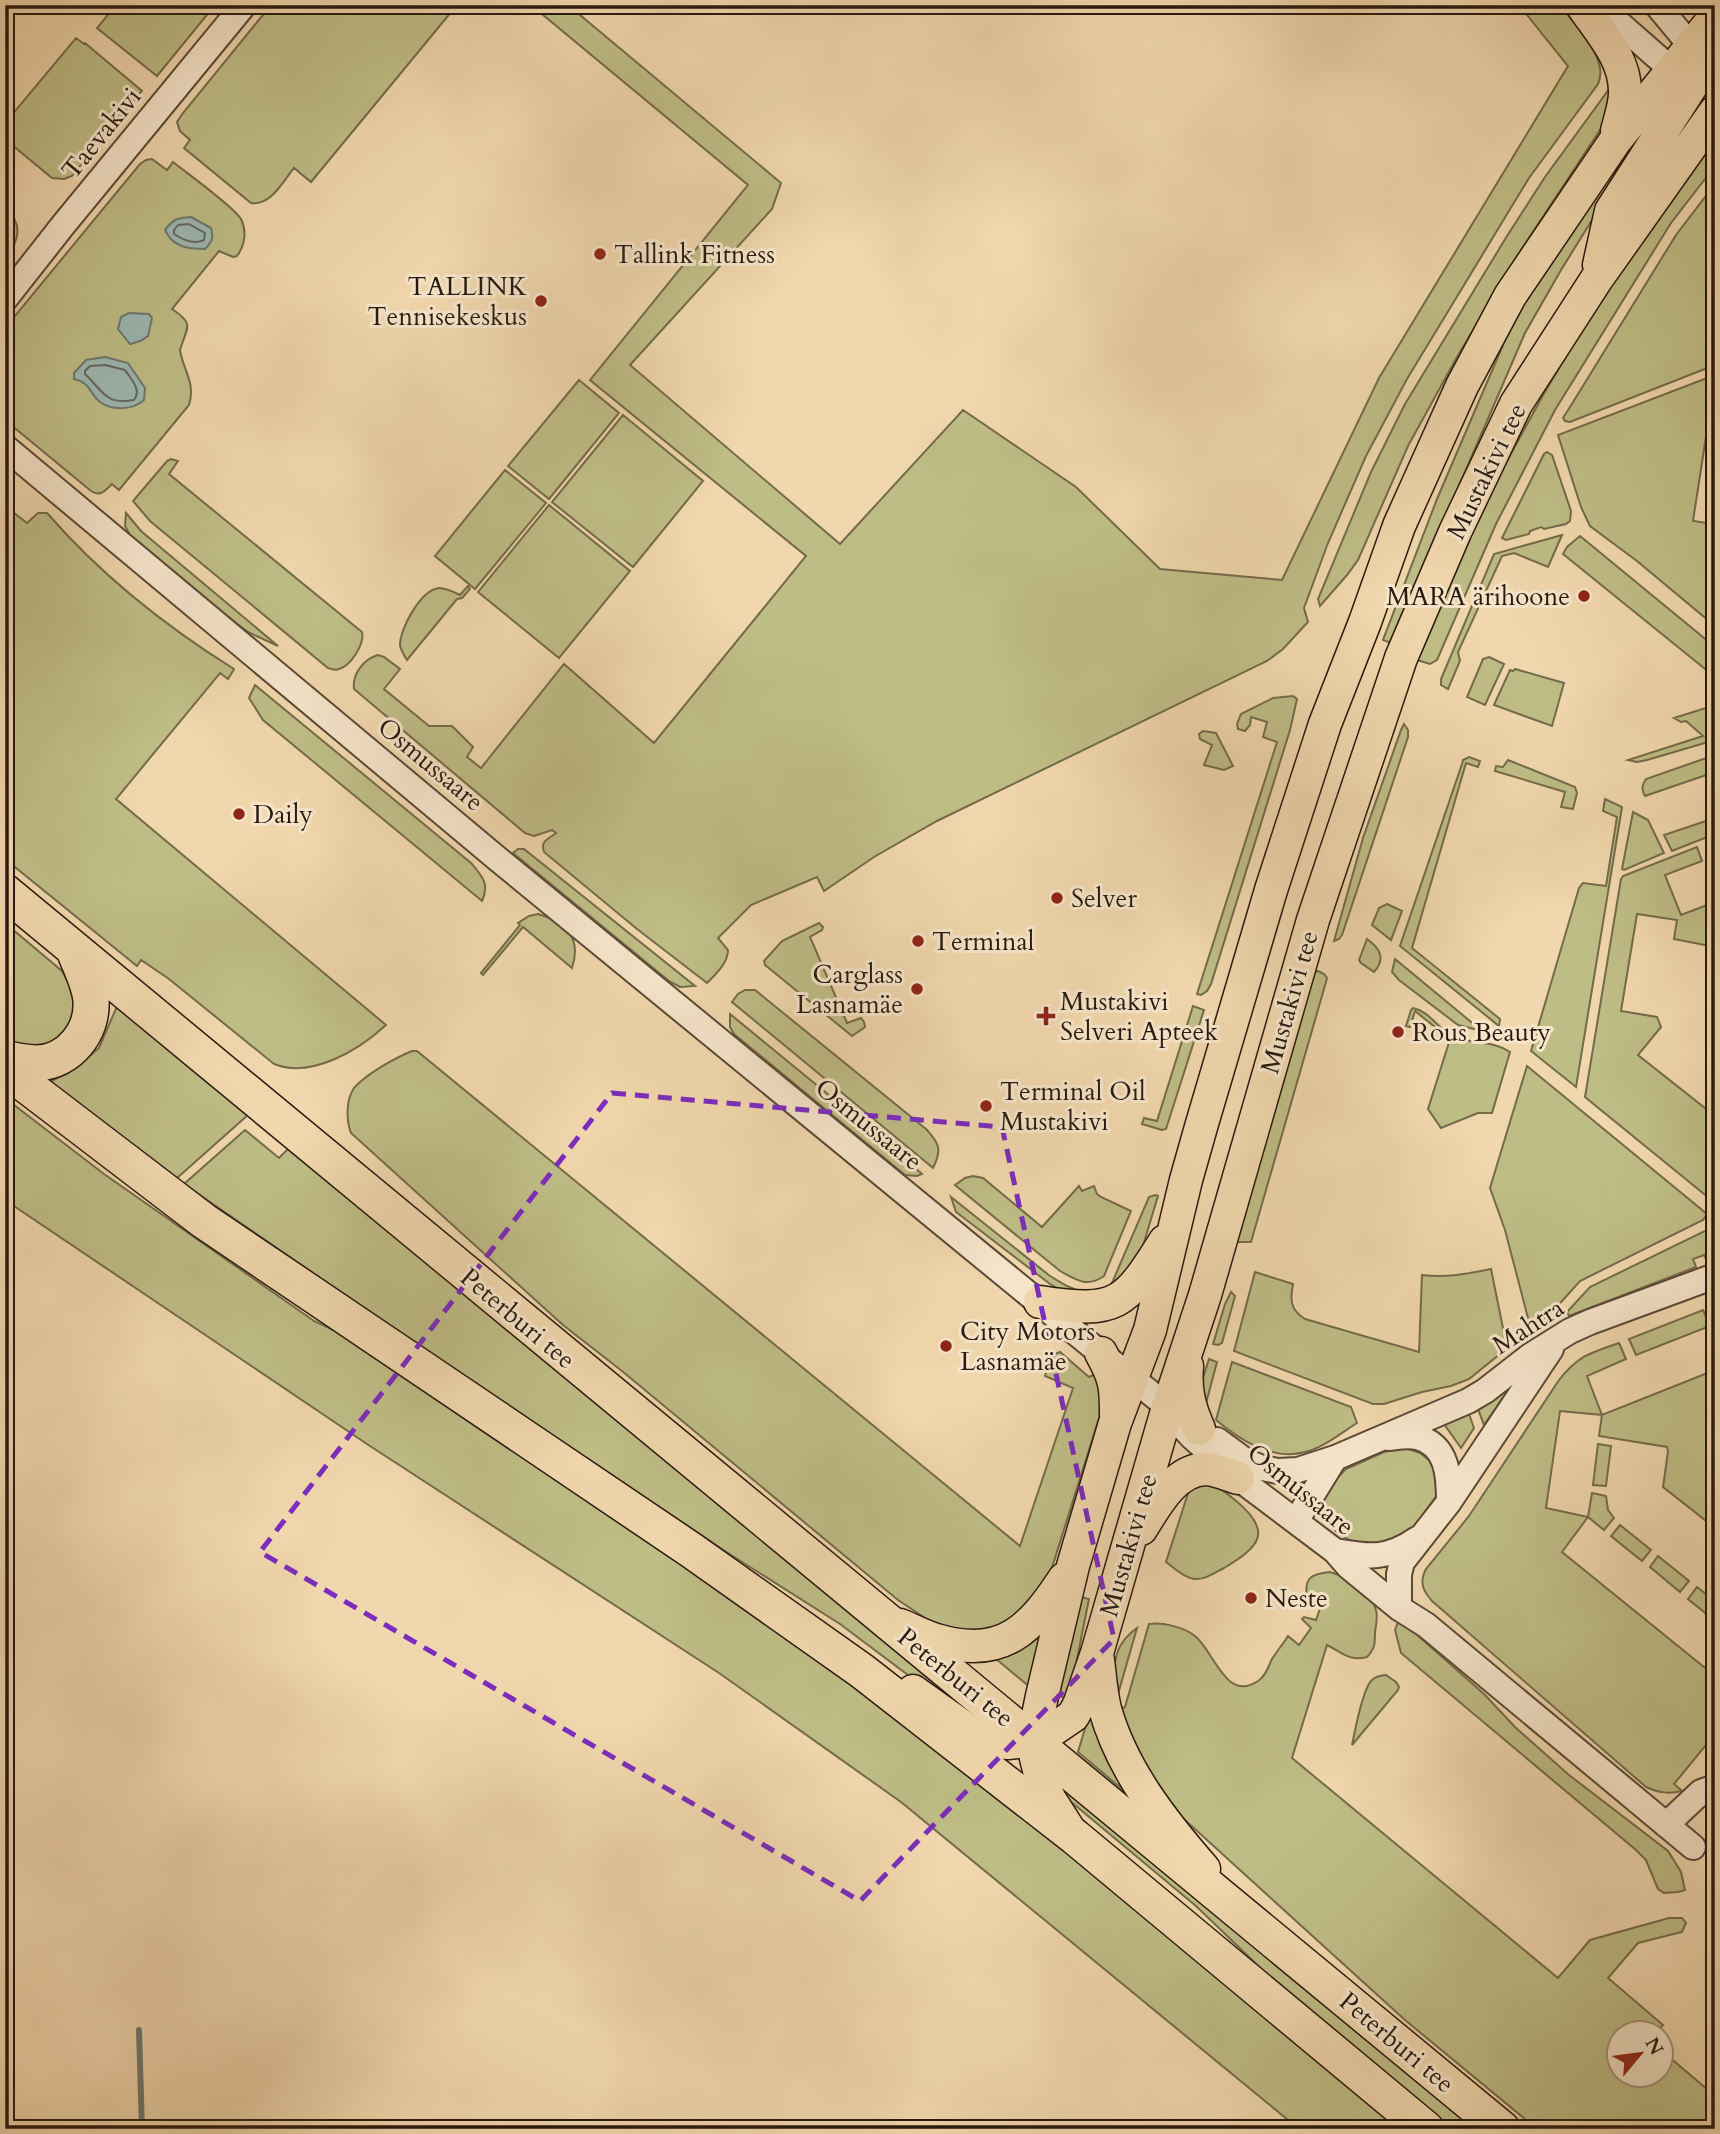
<svg xmlns="http://www.w3.org/2000/svg" width="1720" height="2134" viewBox="0 0 1720 2134" font-family="Cardo,serif">
<rect width="100%" height="100%" fill="#f1d7ad"/>
<filter id="stains"><feTurbulence type="fractalNoise" baseFrequency=".00286" numOctaves="4"/><feColorMatrix values="0 0 0 0 .2 0 0 0 0 .09 0 0 0 0 .02 0 0 0 .5 -.17"/></filter>
<radialGradient id="worn" r=".72"><stop offset=".6" stop-color="#630" stop-opacity="0"/><stop offset="1" stop-color="#630" stop-opacity=".3"/></radialGradient>
<!-- green -->
<path fill="#bfbd86" stroke="#746b4a" stroke-width="2" d="M116 5H215L157 76 97 28Z
M271 5H457L311 182 294 168C283 181 271 206 251 203L184 148 190 140 180 131 177 122 183 113Z
M531 5H568L781 183 772 209 630 365 840 544 963 410 1076 487 1160 569 1282 580 1379 378 1568 66 1519 5H1560C1574 25 1610 58 1598 84L1529 178 1407 379 1366 456 1328 543 1304 608 1308 622 1283 649 1267 661 937 821 874 857 824 891 817 877 751 905 718 938 728 950C728 963 716 974 707 983L637 929 544 852C540 840 549 839 556 833L552 830 534 836 525 833 354 689C352 674 364 659 378 655L384 657 400 669 384 689 429 726H452L473 747 467 757 481 768 564 664 654 743 806 556 590 380 748 185Z
M76 38 84 44 85 43 142 91 72 176 64 179 52 178 5 139V123Z
M1612 85 1606 121 1519 253 1457 357 1408 446 1358 560 1347 575 1320 606 1318 599 1371 472 1405 404 1507 236 1545 177Z
M1661 109 1561 270 1525 333 1391 643 1383 640 1437 499 1506 338 1536 280 1587 201Z
M1715 132V166L1671 223 1555 410 1496 524 1437 660 1430 664 1417 660 1451 577 1490 492 1542 397 1604 292Z
M152 159 167 170 173 162C188 174 233 206 241 219 247 231 245 245 237 256L233 257 219 251 172 309C195 324 187 327 180 350 183 370 196 383 189 405L119 490 112 484C105 491 100 497 91 491L5 420V328L140 164 146 160Z
M1715 184V365L1570 422 1565 421 1563 418 1570 407 1676 235Z
M5 208C24 224 19 241 5 259Z
M1715 375V418L1709 417 1693 521 1715 524V556L1710 562 1715 566V626L1637 561 1590 526 1581 507 1558 435Z
M579 380 619 413 549 499 508 466Z
M623 415 703 481 633 567 552 502Z
M1547 452 1552 455 1571 511 1570 521 1566 524 1544 529 1541 527 1530 531 1529 534 1506 540 1502 538 1544 454Z
M171 459 178 461 169 474 362 632C365 643 351 666 339 669 335 671 332 669 328 668L150 521 133 501 167 461Z
M505 470 546 503 475 589 435 556Z
M549 505 630 571 559 658 478 592Z
M5 506 27 523 38 513H47C100 574 165 626 234 669L228 679 220 673 116 799 386 1025C359 1050 311 1079 274 1064L169 979 141 960 137 966 5 859Z
M126 513 141 531 278 646 248 632 225 615 131 537 125 526Z
M1562 535 1548 567 1514 553 1502 556 1458 652 1460 661 1448 689 1441 685V679L1494 554Z
M1580 536 1715 647V677L1563 554 1567 547Z
M468 586 470 589 462 598 457 599 407 660C404 655 401 651 400 645 400 628 421 590 439 588 446 588 454 592 460 595Z
M1489 657 1504 664 1485 705 1467 697 1483 659Z
M1515 669 1564 683 1552 726 1494 705 1510 670 1513 671Z
M255 685 471 863C482 876 490 884 482 901L263 720 249 698Z
M1293 696 1297 699 1290 730 1211 984 1207 991 1201 995 1197 994 1277 742 1263 737 1267 722 1251 717 1250 725 1245 731 1238 729 1237 724 1241 714 1273 698Z
M1715 705V740L1647 760 1637 762 1628 760 1703 736 1686 721 1681 722 1674 718Z
M1404 724 1408 730V737L1342 935 1339 939 1334 941 1363 838 1401 730Z
M1203 731 1216 733 1233 766 1224 770 1204 765 1212 745 1200 739 1199 734Z
M1715 755V772L1645 796C1641 789 1642 785 1646 779Z
M1469 757 1480 761 1478 767 1466 763 1412 948 1500 1019 1499 1026 1400 946 1462 764 1463 760Z
M1508 760 1575 787 1577 793 1573 809 1561 807 1565 792 1495 771 1496 766 1503 767Z
M1605 799 1622 807 1576 1087 1531 1051 1579 888 1583 883 1606 886 1617 817 1603 811Z
M1633 812 1648 820 1664 853 1624 870 1622 869Z
M1715 818V834L1672 851 1664 835Z
M1697 847 1702 861 1665 875 1681 915 1715 902V947L1674 939 1677 920 1637 914 1621 1011 1657 1017 1661 1027 1638 1055 1715 1116V1203L1585 1097 1621 879 1623 876Z
M518 849H524L695 986 680 987 669 981 513 853Z
M1387 904 1402 911 1391 940 1372 925 1379 908Z
M538 914C566 922 582 938 572 968L523 927 483 975 481 973 520 925 518 923 529 916Z
M5 923 62 971 73 991 75 1006 73 1025 49 1047 23 1048 5 1038Z
M819 923 823 927 822 930 810 937 847 1023 861 1018 864 1022 865 1027 852 1036 765 965 764 961 782 941Z
M1367 939C1380 948 1386 959 1374 972L1361 963 1359 960Z
M1395 959 1482 1031 1458 1025 1399 980 1392 972Z
M1318 971 1324 974 1327 978 1326 982 1251 1242H1232L1313 974Z
M745 990H755L926 1129C940 1144 942 1150 933 1168L732 1002 738 994Z
M118 1004 249 1114 176 1179 46 1084 74 1069 99 1048Z
M1193 1006 1204 1010 1166 1129 1162 1130 1142 1124 1144 1118 1157 1121Z
M1413 1008C1430 1011 1439 1031 1455 1037 1473 1044 1494 1041 1510 1052L1492 1113H1478L1441 1128 1428 1109 1450 1039 1415 1011 1410 1027 1406 1026 1411 1010Z
M730 1014 869 1128 922 1174 917 1176 905 1175 734 1034 730 1027Z
M412 1051H417L1020 1546 1073 1388 1045 1376 1052 1355 1060 1352 1089 1377 1098 1373 1105 1399 1045 1590 991 1636 934 1624 898 1600 622 1371 563 1325 351 1133C346 1120 346 1100 354 1088 366 1074 395 1058 412 1051Z
M1527 1066 1707 1214 1703 1220 1580 1281 1554 1310 1534 1327 1528 1318 1505 1230 1490 1188Z
M5 1098 104 1174 314 1321 359 1342 490 1427 975 1773 1407 2129H1299L901 1802 719 1673 370 1446 5 1200Z
M245 1130 279 1158 291 1146 980 1713 972 1723 840 1624 728 1553 408 1339 184 1184Z
M973 1176 983 1178 1042 1227 1079 1186 1082 1191 1094 1186 1097 1194 1101 1197 1131 1211 1104 1276C1087 1288 1076 1280 1060 1271L955 1185 965 1178Z
M1155 1195 1158 1196 1139 1259 1109 1290 1149 1197Z
M951 1197 1050 1276 1067 1286 1079 1291 1064 1292 1050 1284 956 1212Z
M1715 1226V1260L1708 1263 1704 1255 1693 1259 1696 1267 1569 1316 1567 1312 1590 1287Z
M1491 1269 1505 1338 1511 1345 1469 1379 1451 1386 1422 1392 1384 1404H1373L1234 1351 1255 1272 1293 1284C1290 1299 1290 1310 1305 1319L1419 1352 1422 1275C1446 1278 1467 1274 1491 1269Z
M1231 1292 1235 1296 1222 1343 1218 1345 1213 1344 1225 1304Z
M1703 1310 1710 1326 1636 1355 1629 1339Z
M1619 1343 1626 1359 1587 1376 1602 1415 1715 1370V1528L1663 1487 1668 1452 1667 1447 1599 1436 1602 1415 1560 1411 1546 1508 1588 1517 1592 1493 1606 1496 1608 1510 1614 1518 1604 1530 1588 1517 1562 1552 1715 1676V1734L1674 1784 1682 1791C1669 1794 1659 1793 1646 1787L1432 1601C1423 1591 1419 1582 1426 1569L1469 1516 1559 1380C1579 1355 1590 1353 1619 1343Z
M1209 1359 1217 1362 1205 1407 1201 1384Z
M1232 1362 1351 1407 1357 1423C1341 1433 1323 1448 1305 1452 1272 1461 1240 1440 1216 1420Z
M1508 1386 1509 1389 1484 1425 1478 1409Z
M1469 1414 1474 1428 1461 1448 1444 1424Z
M1598 1444 1611 1446 1606 1486 1593 1485Z
M1406 1448 1420 1453 1429 1460 1438 1476 1437 1495 1411 1531 1376 1546 1352 1542 1333 1529 1320 1514V1506L1337 1478 1346 1469 1384 1452Z
M1191 1484C1216 1484 1215 1484 1235 1500 1273 1531 1261 1546 1224 1568 1214 1573 1205 1580 1194 1579 1183 1577 1174 1568 1166 1562Z
M1620 1525 1651 1550 1642 1561 1611 1536Z
M1658 1556 1689 1581 1680 1592 1650 1567Z
M1330 1572C1347 1577 1372 1591 1376 1610 1378 1617 1376 1625 1375 1632 1375 1643 1375 1649 1367 1657 1350 1662 1341 1652 1327 1645L1292 1758 1558 1978 1590 1940 1669 1918H1682L1686 1923 1682 1932 1638 1943 1608 1978 1663 2025 1656 2032H1618V2074H1660L1661 2050 1715 2096V2129H1537L1405 2020 1164 1801 1117 1711 1125 1707 1149 1624C1162 1622 1184 1627 1195 1636 1214 1651 1226 1703 1258 1681 1266 1676 1268 1667 1272 1659 1277 1651 1283 1644 1288 1636L1299 1645 1311 1628 1302 1619 1304 1617 1316 1620 1321 1606 1307 1599C1304 1578 1310 1574 1330 1572Z
M1697 1587 1715 1601V1621L1688 1599Z
M1081 1597 1089 1599 1069 1699 1053 1694Z
M1050 1618 1031 1688 990 1654Z
M1398 1622H1401L1406 1625 1484 1694 1516 1728 1569 1775 1668 1851 1681 1872 1685 1890 1678 1892 1664 1893 1658 1889 1646 1860 1636 1850 1401 1653 1395 1630Z
M1137 1628 1116 1701C1113 1671 1110 1647 1137 1628Z
M1386 1675 1396 1682 1399 1687 1398 1690 1352 1745C1355 1731 1362 1691 1371 1681 1376 1676 1380 1676 1386 1675Z
M1090 1712 1128 1794 1078 1752Z
M1056 1774 1482 2129H1450L1298 2004 1196 1906 1058 1791Z"/>
<!-- water -->
<path fill="#9db8b3" stroke="#6e7871" stroke-width="2" d="M191 217 211 228C214 238 212 242 205 249 187 249 173 247 165 230 173 219 177 218 191 217Z
M129 313 149 314 152 318 148 336 140 341 130 344 118 329 121 317Z
M105 357 128 363 145 388 144 400C133 410 112 411 100 402 89 393 91 383 74 379V373L86 360Z"/>
<g fill="none" stroke-linecap="round" stroke-linejoin="round">
<!-- shore -->
<path stroke="#626861" stroke-width="2" d="M189 224 205 233 204 240C194 245 183 240 174 234V230L178 225Z
M105 365 125 370C131 379 142 390 134 400 105 405 103 391 85 374V371L90 366Z"/>
<!-- stream -->
<path stroke="#6e7871" stroke-width="6" d="M139 2030 142 2129"/>
<!-- minor casing -->
<g stroke="#5a4836" stroke-width="28">
<path id="minor" d="M1598 5 1671 69
M1657 5 1691 46
M5 299 64 224 244 5
M5 447 499 860 1087 1342 1168 1407 1178 1422 1192 1437 1238 1478 1335 1551 1349 1567 1399 1608 1426 1625 1693 1847
M1389 1438C1397 1437 1408 1435 1417 1437 1448 1445 1449 1476 1449 1502
M1217 1440 1247 1462 1262 1468 1278 1471 1298 1470 1335 1458 1468 1401 1485 1391 1530 1356 1570 1331 1590 1322 1715 1276
M1296 1521 1335 1458
M1335 1551C1369 1557 1387 1560 1417 1539
M1399 1608V1574L1402 1562 1449 1502 1551 1349
M1666 1825 1701 1792 1715 1787"/>
</g>
<!-- major casing -->
<g stroke="#28190f" stroke-width="35">
<path id="major" d="M1582 5C1600 32 1626 59 1625 93 1625 105 1620 119 1617 131
M1599 265 1611 211 1697 77V62L1691 46
M1040 1302C1117 1314 1125 1305 1165 1241
M1101 1353C1115 1378 1116 1386 1116 1414
M1187 1366C1185 1390 1189 1407 1199 1429
M1141 1529C1155 1507 1174 1470 1205 1469 1215 1469 1228 1475 1238 1478
M900 1625C913 1630 926 1638 940 1641 1003 1659 1032 1628 1064 1579
M1098 1660C1100 1676 1101 1693 1105 1709 1122 1770 1163 1822 1204 1869
M913 1691 983 1741 1008 1743 1033 1740 1048 1733 1073 1716 1079 1705 1097 1653 1168 1407 1205 1295 1313 920 1401 658 1455 532 1516 404 1596 280 1715 112
M1068 1828 1050 1800 1042 1782 1036 1758 1033 1740 1042 1696 1073 1566 1115 1423 1150 1330 1186 1180 1201 1127 1271 890 1325 724 1365 622 1399 526 1462 386 1510 296 1615 141 1715 17"/>
</g>
<!-- highway casing -->
<g stroke="#28190f" stroke-width="38">
<path id="highway" d="M5 892 1502 2129
M5 1058C16 1061 26 1063 37 1063 69 1062 93 1032 91 1001 90 984 80 966 74 950
M5 1069 204 1221 691 1550 862 1671 1075 1837 1426 2129"/>
</g>
<!-- minor -->
<use href="#minor" stroke="#f6e5ca" stroke-width="24"/>
<!-- major -->
<use href="#major" stroke="#f1d7ad" stroke-width="32"/>
<!-- highway -->
<use href="#highway" stroke="#f1d7ad" stroke-width="35"/>
</g>
<!-- marked area -->
<path fill="none" stroke="#7b2cbf" stroke-width="5" stroke-dasharray="14 9" stroke-linejoin="round" d="M612 1093 1002 1127 1114 1639 860 1901 260 1552Z"/>
<!-- markers -->
<g fill="#8f2418" stroke="#f6e5ca" stroke-width="2.5">
<circle cx="600" cy="254" r="7"/>
<circle cx="541" cy="301" r="7"/>
<circle cx="1584" cy="596" r="7"/>
<circle cx="239" cy="814" r="7"/>
<circle cx="1057" cy="898" r="7"/>
<circle cx="918" cy="941" r="7"/>
<circle cx="917" cy="989" r="7"/>
<path d="M1042.5 1005.5h7v7h7v7h-7v7h-7v-7h-7v-7h7z"/>
<circle cx="1398" cy="1032" r="7"/>
<circle cx="986" cy="1106" r="7"/>
<circle cx="946" cy="1346" r="7"/>
<circle cx="1251" cy="1598" r="7"/>
</g>
<g text-anchor="middle" stroke-width="6" stroke-linejoin="round" paint-order="stroke">
<!-- street labels -->
<g font-size="26" fill="#28190f" stroke="#f6e5ca">
<text transform="translate(101 133) rotate(-51)" y="9">Taevakivi</text>
<text transform="translate(1486 471) rotate(-64)" y="9">Mustakivi tee</text>
<text transform="translate(431 764) rotate(40)" y="9">Osmussaare</text>
<text transform="translate(1289 1002) rotate(-74)" y="9">Mustakivi tee</text>
<text transform="translate(869 1124) rotate(39)" y="9">Osmussaare</text>
<text transform="translate(518 1318) rotate(40)" y="9">Peterburi tee</text>
<text transform="translate(1528 1326) rotate(-33)" y="9">Mahtra</text>
<text transform="translate(1301 1489) rotate(39)" y="9">Osmussaare</text>
<text transform="translate(1128 1545) rotate(-74)" y="9">Mustakivi tee</text>
<text transform="translate(956 1677) rotate(39)" y="9">Peterburi tee</text>
<text transform="translate(1397 2042) rotate(40)" y="9">Peterburi tee</text>
</g>
<!-- poi labels -->
<g font-size="26" fill="#28190f" stroke="#f6e5ca" text-anchor="start">
<text x="614" y="263">Tallink Fitness</text>
<text x="527" y="295" text-anchor="end">TALLINK<tspan x="527" dy="30">Tennisekeskus</tspan></text>
<text x="1570" y="605" text-anchor="end">MARA ärihoone</text>
<text x="253" y="823">Daily</text>
<text x="1071" y="907">Selver</text>
<text x="932" y="950">Terminal</text>
<text x="903" y="983" text-anchor="end">Carglass<tspan x="903" dy="30">Lasnamäe</tspan></text>
<text x="1060" y="1010">Mustakivi<tspan x="1060" dy="30">Selveri Apteek</tspan></text>
<text x="1412" y="1041">Rous Beauty</text>
<text x="1000" y="1100">Terminal Oil<tspan x="1000" dy="30">Mustakivi</tspan></text>
<text x="960" y="1340">City Motors<tspan x="960" dy="30">Lasnamäe</tspan></text>
<text x="1265" y="1607">Neste</text>
</g>
</g>
<!-- margin -->
<rect width="1720" height="2134" fill="none" stroke="#f1d7ad" stroke-width="28"/>
<rect x="7" y="7" width="1706" height="2120" fill="none" stroke="#28190f" stroke-width="3.5"/>
<rect x="14" y="14" width="1692" height="2106" fill="none" stroke="#28190f" stroke-width="2"/>
<!-- north arrow -->
<g transform="translate(1640 2054) rotate(61)"><circle r="33" fill="#f6e5ca" stroke="#a4937f" stroke-width="2"/>
<path d="M0-5L12 26L0 18L-12 26Z" fill="#8f2418"/>
<text y="-10" font-size="19" font-weight="bold" text-anchor="middle" fill="#28190f">N</text>
</g>
<rect width="100%" height="100%" filter="url(#stains)"/>
<rect width="100%" height="100%" fill="url(#worn)"/>
</svg>
